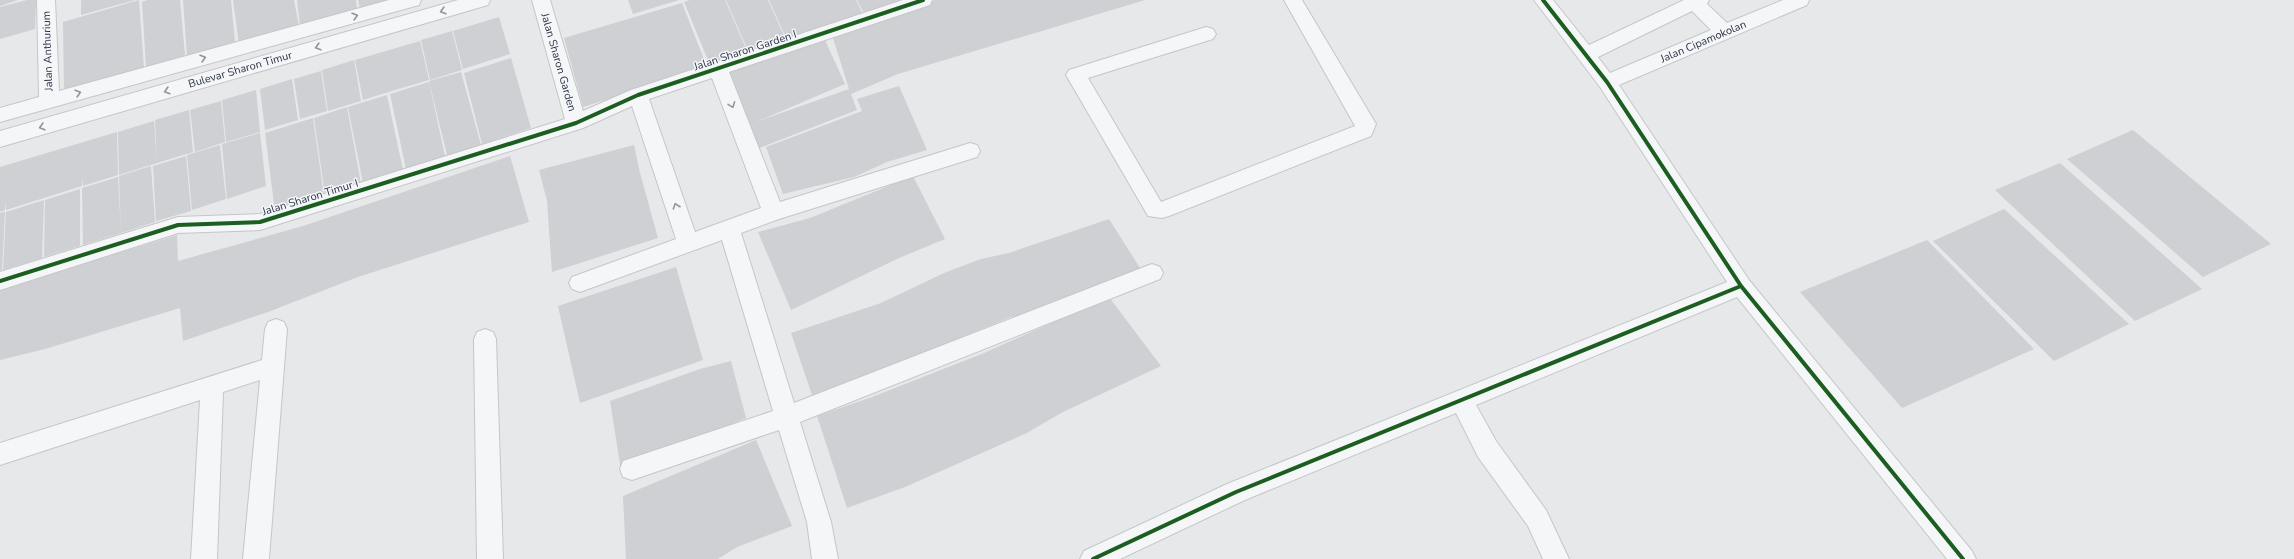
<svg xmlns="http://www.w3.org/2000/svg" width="2294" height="559" viewBox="0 0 2294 559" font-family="'Nunito Sans',sans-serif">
<rect width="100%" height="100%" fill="#e6e8ea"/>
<!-- building -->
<path fill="#ced0d3" d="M0 0H18L0 6Z
M27 0H36L35 29 0 39V7Z
M81 0H135L81 15Z
M139 0 144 68 64 92 63 22Z
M147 0H180L185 55 146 67 142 2Z
M183 0H231L235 42 187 56Z
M233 0H294L299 26 239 44Z
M297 0H356L357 9 300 25Z
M358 0H388L360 8Z
M628 0H679L633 14Z
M690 0H725L748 53 710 65 684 2Z
M726 0H768L786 40 749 53Z
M769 0H856L864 16 787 40Z
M857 0H908L865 15Z
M935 0H1145L898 74 851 94 857 110 757 149 728 71 825 40 845 84 756 122 849 89 833 38 867 23Z
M682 3 707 67 583 107 564 38Z
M499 17 510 54 463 69 453 31Z
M452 31 462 70 430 80 421 40Z
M420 41 429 80 395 90 394 84 395 90 363 100 355 60Z
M511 58 531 128 482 144 464 73Z
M354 60 361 101 328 111 322 70Z
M321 71 327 111 300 119 294 79Z
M461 72 481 145 447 155 429 81Z
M292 79 298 120 265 130 260 89Z
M429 82 445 156 406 169 390 94Z
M899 86 927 150 887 162 854 177 783 194 766 147 862 111 857 99Z
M256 90 260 132 226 142 222 100Z
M387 95 403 170 363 183 348 107Z
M221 101 225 142 195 152 190 110Z
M347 107 361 184 325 195 314 118Z
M189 110 193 152 157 163 155 120Z
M313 118 324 196 275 212 265 133Z
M154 121 157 163 119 175 118 132Z
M2133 130 2271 244 2203 277 2067 159Z
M117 132 118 175 83 186 82 177V186L6 210V200L5 210 0 212V167Z
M260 133 266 186 227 199 222 144Z
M220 145 226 199 192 210 187 155Z
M634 145 640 173 658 238 552 272 547 201 539 170Z
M186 156 191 211 156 221 153 166Z
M510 156 529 222 358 277 268 312 183 341 180 308 45 349 0 360V289L177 235 178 261 303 226Z
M2060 163 2202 289 2135 321 1995 190Z
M151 166 155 222 121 233 119 176Z
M913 176 945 239 899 258 791 310 758 232 810 218Z
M118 177 121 233 83 245 82 188Z
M80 189V246L44 257 45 200Z
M44 200 42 258 3 270 6 212Z
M2004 209 2129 324 2054 361 1933 241Z
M5 212 2 270 0 271V213Z
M1109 219 1140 268 1041 314 1011 317 813 398 791 333 881 303 944 273 981 259 1009 253Z
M1927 240 2034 349 1902 408 1800 292Z
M676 267 703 360 580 403 558 306Z
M1109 297 1161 366 1061 413 1027 433 905 487 847 508 817 416 872 397 984 353Z
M731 361 746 418 621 470 610 401 700 369Z
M756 440 792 526 737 547 718 559H626L623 496Z"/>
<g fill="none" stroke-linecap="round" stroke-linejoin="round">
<!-- minor casing -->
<g stroke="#c4c6c8" stroke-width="2">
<path id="minor" d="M37 0H55L59 91 389 0H421L419 5 0 122V108L39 97Z
M458 0H490L488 5 0 147V131Z
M532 0H550L583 111 631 90 903 0H932L930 5 729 72 780 202 970 143 977 145 980 151 977 157 779 219 741 233 794 403 1144 267 1152 264 1160 267 1163 273 1160 279 800 422 831 522 838 559H812L807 522 779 430 632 480 623 477 620 469 623 461 773 411 722 240 580 292 572 289 569 283 572 277 676 239 632 106 583 128 260 230 178 233 0 290V272L178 217 260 214 565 119ZM712 78 761 208 695 232 649 99Z
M1284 0H1302L1376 124 1371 136 1169 216 1162 218 1148 216 1066 75 1069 70 1206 27 1213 29 1216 34 1213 39 1088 78 1161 202 1355 126Z
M1534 0H1553L1589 45 1684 0H1709L1707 4 1727 23 1783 0H1809L1807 5 1619 85 1749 280 1972 551 1976 559H1947L1737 297 1476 405 1496 441 1546 510 1569 559H1543L1528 526 1478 457 1456 413 1245 500 1120 559H1080L1084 551 1227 484 1727 282 1600 87ZM1692 11 1711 30 1610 73 1598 57Z
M276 319 284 322 287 329 269 559H243L260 380 223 392 217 559H191L200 400 0 465V443L262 360 265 329 268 322Z
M485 329 493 332 496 339 503 559H477L474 339 477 332Z"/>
</g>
<!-- minor -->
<use href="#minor" fill="#f5f6f7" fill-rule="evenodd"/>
<!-- cycleway casing -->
<g stroke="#f4f6f9" stroke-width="6">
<path id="cycleway" d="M1543 0 1607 82 1741 286 1963 559
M0 281 178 225 260 222 576 123 638 95 923 0
M1093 559 1236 492 1741 286"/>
</g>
<!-- cycleway -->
<use href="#cycleway" stroke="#1b5e20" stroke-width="4"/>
</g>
<!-- one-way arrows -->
<defs><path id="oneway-chevron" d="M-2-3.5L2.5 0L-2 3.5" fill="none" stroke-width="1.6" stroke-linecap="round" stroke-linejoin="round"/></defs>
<g stroke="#90959e">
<use href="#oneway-chevron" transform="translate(443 11) rotate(164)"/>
<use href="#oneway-chevron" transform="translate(355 16) rotate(-16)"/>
<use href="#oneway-chevron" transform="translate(318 47) rotate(164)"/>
<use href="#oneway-chevron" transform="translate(203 58) rotate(-16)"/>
<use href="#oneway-chevron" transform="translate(167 91) rotate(164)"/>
<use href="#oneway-chevron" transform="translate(78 93) rotate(-16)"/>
<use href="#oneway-chevron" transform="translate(732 105) rotate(69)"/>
<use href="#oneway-chevron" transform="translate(42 127) rotate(164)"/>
<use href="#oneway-chevron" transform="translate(676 206) rotate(-109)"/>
</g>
<g text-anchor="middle" stroke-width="3" stroke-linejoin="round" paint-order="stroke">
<!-- street labels -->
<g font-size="11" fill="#2b3445" stroke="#f4f6f9">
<text transform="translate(1703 41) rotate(-23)" y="4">Jalan Cipamokolan</text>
<text transform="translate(745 50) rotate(-18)" y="4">Jalan Sharon Garden I</text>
<text transform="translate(47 51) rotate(-92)" y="4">Jalan Anthurium</text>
<text transform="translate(559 62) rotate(74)" y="4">Jalan Sharon Garden</text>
<text transform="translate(240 69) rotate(-16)" y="4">Bulevar Sharon Timur</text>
<text transform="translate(310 197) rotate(-17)" y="4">Jalan Sharon Timur I</text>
</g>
</g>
</svg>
